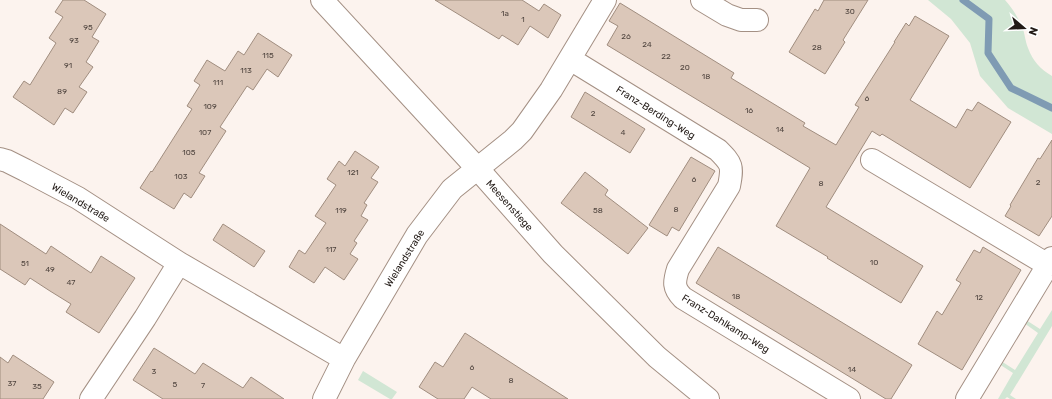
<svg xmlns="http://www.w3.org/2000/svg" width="1052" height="399" viewBox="0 0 1052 399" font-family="Rubik,sans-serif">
<rect width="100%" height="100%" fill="#fcf3ee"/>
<!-- green -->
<path fill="#d1e6d4" d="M928 0H1005C1012 8 1018 17 1022 27 1025 33 1025 41 1028 48 1033 61 1040 69 1052 76V134L1008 108 980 76 970 43 951 19Z
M1052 310V326L1010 395 1016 399H1010L1007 397 1005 399H998L1013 373 999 364 1001 361 1015 370 1038 333 1024 323 1026 320 1040 329Z
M363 371 397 392 392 399H390L358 380Z"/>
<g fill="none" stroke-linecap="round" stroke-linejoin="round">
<!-- stream -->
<path stroke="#7f9bb3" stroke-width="7" d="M963 0 989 19 988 53 1011 88 1052 108"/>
</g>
<!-- building -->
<path fill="#dbc7b9" stroke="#a08d7f" d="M63 0H84L106 14 92 37 99 41 86 62 93 67 79 87 87 92 73 113 65 108 54 125 13 97 24 81 30 85 56 43 49 38 63 17 55 12Z
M435 0H522L539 11 544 4 561 15 548 38 530 26 518 45 502 35 499 39Z
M824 0H868L843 40 845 42 825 74 789 52 815 9 818 11Z
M620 3 734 73 731 78 805 123 803 126 836 145 859 107 855 105 895 42H894L906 23 909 26 915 16 949 36 910 100 956 128 967 109 972 111 978 102 1011 122 970 188 882 134 880 136 872 131 826 207 923 266 901 303 827 258 828 257 776 226 810 168 607 45 618 26 609 21Z
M258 33 292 55 278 77 267 69 253 90 247 86 220 127 226 131 199 173 205 176 191 198 184 193 174 209 140 188 151 171 152 172 192 109 187 106 200 85 194 81 207 60 225 71 238 51 244 55Z
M585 92 645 129 630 153 571 117Z
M1052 140V216L1039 236 1005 216 1011 206 1010 205 1038 158 1040 159Z
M355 151 379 167 371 178 378 182 364 203 367 205 361 216 368 220 354 241 357 243 350 254 358 259 344 280 325 267 314 283 289 267 299 250 305 254 326 223 315 216 336 185 327 179 339 161 345 166Z
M691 157 715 171 679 231 672 227 667 236 649 225Z
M585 172 608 190 605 195 648 228 628 254 561 203Z
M0 224 46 254 51 246 91 273 101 256 135 278 99 333 66 312 71 304 50 291 30 278 25 285 0 269Z
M223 224 265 251 254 267 213 240Z
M718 247 912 365 891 399H886L696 283Z
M983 247 1021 270 962 370 918 344 937 311 942 315 961 283 956 280 974 250 980 253Z
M465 333 524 371 568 399H491L472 387 464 399H438L419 387 435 362 443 367Z
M154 348 195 374 203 363 243 388 251 377 284 399H163L133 380Z
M13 355 54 382 43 399H0V357L8 363Z"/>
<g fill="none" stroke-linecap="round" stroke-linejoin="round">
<!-- minor casing -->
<g stroke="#a49084" stroke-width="24">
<path id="minor" d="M322 0 477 168 553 254 657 357 708 399
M702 0 727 15 741 20H757
M570 59 718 150C732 164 733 166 729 186L678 269C674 282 673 288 683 298L849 399
M0 159 7 161 25 170 78 198 179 263 344 359
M872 160 1048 265 1052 258
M91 399 145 318 179 263
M324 399 344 359 417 235 452 189 513 140 522 131 551 90 605 0
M967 399 1048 265"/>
</g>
<!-- minor -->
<use href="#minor" stroke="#fff" stroke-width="22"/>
</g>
<g text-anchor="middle" stroke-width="4" stroke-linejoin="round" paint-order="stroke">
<!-- number labels -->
<g font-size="8" fill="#50453f">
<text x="850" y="14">30</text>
<text x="505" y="16">1a</text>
<text x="523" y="22">1</text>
<text x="88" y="30">95</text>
<text x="626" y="39">26</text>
<text x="74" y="43">93</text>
<text x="647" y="47">24</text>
<text x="817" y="50">28</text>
<text x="268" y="58">115</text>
<text x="666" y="59">22</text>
<text x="68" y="68">91</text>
<text x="685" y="70">20</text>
<text x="246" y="73">113</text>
<text x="706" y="79">18</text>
<text x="218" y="85">111</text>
<text x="62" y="94">89</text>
<text x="867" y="101">6</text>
<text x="210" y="109">109</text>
<text x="749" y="113">16</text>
<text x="593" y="116">2</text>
<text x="780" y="132">14</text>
<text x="205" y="135">107</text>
<text x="623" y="135">4</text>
<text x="189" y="155">105</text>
<text x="353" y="175">121</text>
<text x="181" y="179">103</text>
<text x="694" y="182">6</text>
<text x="1038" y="185">2</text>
<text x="821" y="186">8</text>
<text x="676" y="212">8</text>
<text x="341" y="213">119</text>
<text x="598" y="213">58</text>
<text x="331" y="252">117</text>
<text x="874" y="265">10</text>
<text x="25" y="266">51</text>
<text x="50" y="272">49</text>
<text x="71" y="285">47</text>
<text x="736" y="299">18</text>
<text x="979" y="300">12</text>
<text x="472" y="370">6</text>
<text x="852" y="372">14</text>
<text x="154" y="374">3</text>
<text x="511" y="383">8</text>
<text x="12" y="386">37</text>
<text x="175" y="387">5</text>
<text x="203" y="388">7</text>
<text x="37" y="389">35</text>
</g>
<!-- street labels -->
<g font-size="10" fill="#221a16" stroke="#fff">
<text transform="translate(656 112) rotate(32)" y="4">Franz-Berding-Weg</text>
<text transform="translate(81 202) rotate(31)" y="4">Wielandstraße</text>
<text transform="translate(510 205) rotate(48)" y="4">Meesenstiege</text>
<text transform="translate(404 258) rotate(-58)" y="4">Wielandstraße</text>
<text transform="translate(726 323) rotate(32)" y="4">Franz-Dahlkamp-Weg</text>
</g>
</g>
<!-- north arrow -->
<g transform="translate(1024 28) rotate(109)" stroke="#ffffff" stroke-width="3" paint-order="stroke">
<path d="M0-3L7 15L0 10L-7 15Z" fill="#221a16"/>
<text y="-6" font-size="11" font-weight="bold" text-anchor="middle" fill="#221a16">N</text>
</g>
</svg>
